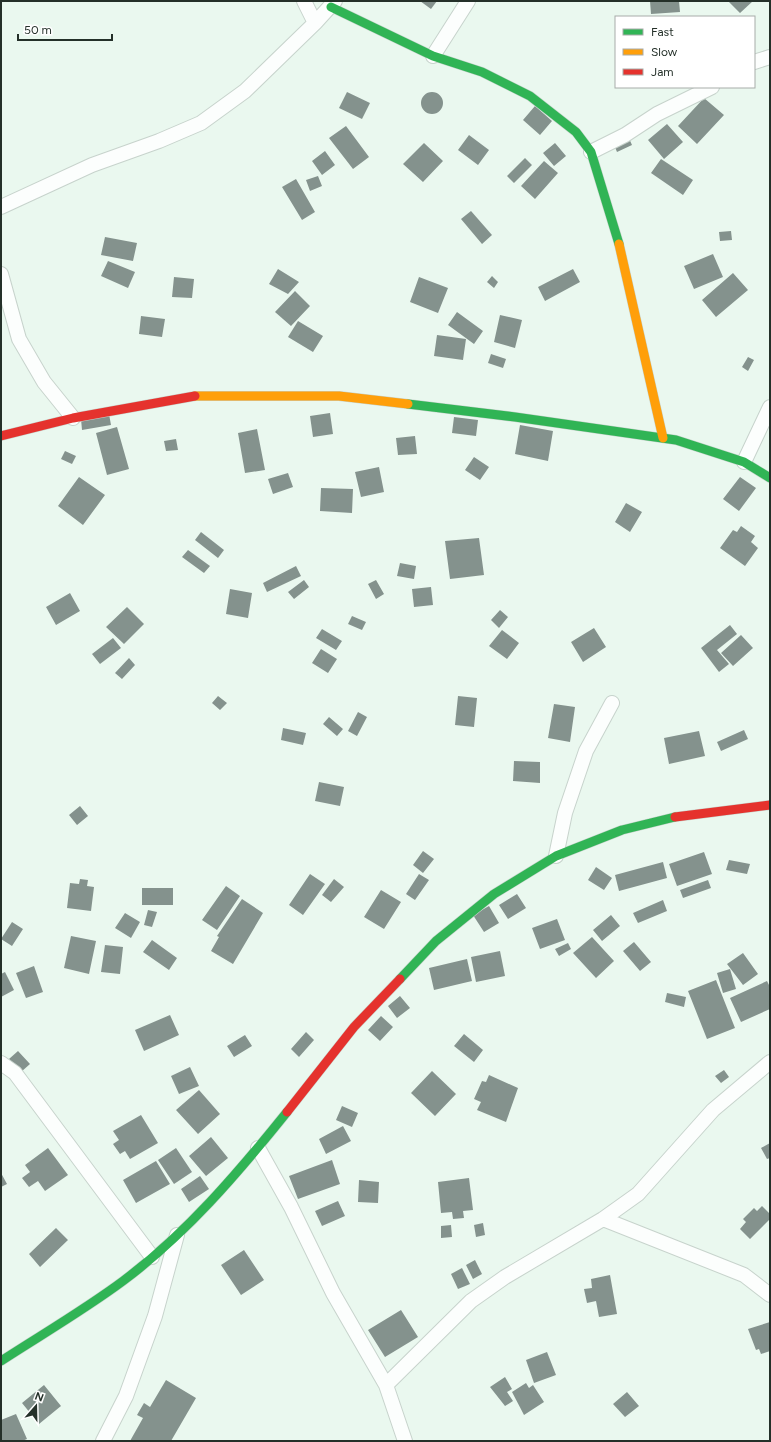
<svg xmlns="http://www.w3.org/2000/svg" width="771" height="1442" viewBox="0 0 771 1442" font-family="Figtree,sans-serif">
<rect width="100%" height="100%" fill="#eaf8ef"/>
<!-- building -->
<path fill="#84928d" d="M420 1H437L431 9Z
M650 1H679L680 12 651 14Z
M728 1H753L740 13Z
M421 103a11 11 0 1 1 22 0a11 11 0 1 1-22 0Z
M347 92 370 103 362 119 339 108Z
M704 98 724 115 697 144 678 126Z
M535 106 552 121 540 135 523 120Z
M667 124 683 142 664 159 648 140Z
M346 126 369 157 353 169 329 138Z
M627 134 632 145 617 152 612 140Z
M469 135 489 150 478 165 458 150Z
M424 143 443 161 423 182 403 164Z
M555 143 566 156 554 166 543 153Z
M325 151 335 165 322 175 312 161Z
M525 158 532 165 514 183 507 176Z
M661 159 693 180 683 195 651 173Z
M544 161 558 173 535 199 521 186Z
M318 176 322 186 310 191 306 180Z
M296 179 315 212 302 220 282 187Z
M471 211 492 235 482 244 461 219Z
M731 231 732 240 720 241 719 232Z
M105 237 137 243 133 261 101 255Z
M713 254 723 277 694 289 684 266Z
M108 261 135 272 128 288 101 276Z
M278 269 299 282 288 294 269 284Z
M573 269 580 282 545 301 538 287Z
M733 273 748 290 716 317 702 300Z
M492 276 498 282 494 288 487 282Z
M174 277 194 279 192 298 172 297Z
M419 277 448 288 438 313 410 302Z
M295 291 310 306 291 326 275 312Z
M457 312 483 331 474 344 448 325Z
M500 315 522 320 515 348 494 342Z
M141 316 165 319 162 337 139 334Z
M298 321 323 336 313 352 288 337Z
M437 335 466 339 463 360 434 356Z
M491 354 506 359 503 368 488 363Z
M748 357 754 360 748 371 742 367Z
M330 413 333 434 313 437 310 416Z
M109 414 111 425 82 430 81 419Z
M454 417 478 420 476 436 452 433Z
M520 425 553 431 548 461 515 454Z
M117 427 129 469 107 475 96 433Z
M257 429 265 470 245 473 238 433Z
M415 436 417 454 398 455 396 438Z
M176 439 178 450 166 451 164 441Z
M65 451 76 456 72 464 61 459Z
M474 457 489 467 480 480 465 470Z
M379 467 384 492 361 497 355 472Z
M288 473 293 487 273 494 268 479Z
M79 477 105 495 83 525 58 506Z
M740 477 756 488 739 511 723 499Z
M321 488 353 489 352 513 320 511Z
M626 503 642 512 630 532 615 522Z
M741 526 755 536 751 542 758 548 745 566 720 548 733 530 737 532Z
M201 532 224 550 218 558 195 540Z
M479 538 484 575 450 579 445 541Z
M188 550 210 566 204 573 182 557Z
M400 563 416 566 414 579 397 576Z
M296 566 301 576 267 592 263 583Z
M304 580 309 587 294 599 288 592Z
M376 580 384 594 376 599 368 584Z
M431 587 433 605 414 607 412 589Z
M230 589 252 593 248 618 226 614Z
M70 593 80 611 56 625 46 607Z
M127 607 144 624 124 644 106 627Z
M500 610 508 617 499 628 491 620Z
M352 616 366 622 362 630 348 624Z
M730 625 737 634 717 650 729 664 719 672 701 648Z
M594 628 606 647 583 662 571 642Z
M322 629 342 641 336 650 316 638Z
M502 630 519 643 507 659 489 646Z
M741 635 753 648 733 666 721 653Z
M113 638 121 648 100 664 92 654Z
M321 649 337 659 328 673 312 663Z
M129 658 135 665 122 679 115 673Z
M218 696 227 703 220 710 212 703Z
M458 696 477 698 474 727 455 725Z
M554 704 575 707 570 742 548 738Z
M358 712 367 717 357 736 348 731Z
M329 717 343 729 337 736 323 724Z
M283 728 306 733 303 745 281 740Z
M744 730 748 739 721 751 717 742Z
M699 731 705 756 669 764 664 738Z
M514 761 540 762V783L513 781Z
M319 782 344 787 340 806 315 801Z
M80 806 88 816 77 825 69 815Z
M423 851 434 859 423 873 413 865Z
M704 852 712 874 677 886 669 864Z
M729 860 750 864 747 874 726 870Z
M663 862 667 878 619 891 615 875Z
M596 867 612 878 604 890 588 880Z
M310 874 325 884 303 915 289 905Z
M419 874 429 880 415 900 406 894Z
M80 879 88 880 87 886 94 887 91 911 67 908 70 883 79 884Z
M334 879 344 887 331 902 322 895Z
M708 880 711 888 683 898 680 890Z
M226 886 240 896 217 930 202 920Z
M142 888H173V905H142Z
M381 890 401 902 384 929 364 917Z
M517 894 526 908 508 919 499 905Z
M242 899 263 913 233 964 211 951 219 937 217 936Z
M663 900 667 911 638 923 633 913Z
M489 906 499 923 484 932 473 915Z
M148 910 157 912 152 927 144 925Z
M125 913 140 922 131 938 115 928Z
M611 915 620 926 602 941 593 930Z
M557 919 565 940 540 949 532 928Z
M12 922 23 929 12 946 1 939Z
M71 936 96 941 89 974 64 968Z
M592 937 614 961 596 978 573 953Z
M152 940 177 958 169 970 143 952Z
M634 942 651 962 640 971 623 951Z
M568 943 571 949 559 956 555 949Z
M105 945 123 947 120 974 101 972Z
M500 951 505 976 476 982 471 957Z
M743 953 758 974 743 985 727 964Z
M467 959 472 981 434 990 429 968Z
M34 966 43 992 26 998 16 973Z
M730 969 736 989 723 993 717 973Z
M5 972 14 990 1 997V974Z
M716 980 735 1028 707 1039 688 991Z
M767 981 770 987V1009L741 1022 730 998Z
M667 993 686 997 684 1007 665 1002Z
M400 996 410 1008 397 1018 388 1006Z
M170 1015 179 1035 144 1051 135 1030Z
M381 1016 393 1027 380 1041 368 1030Z
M306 1032 314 1040 299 1057 291 1049Z
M464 1034 483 1050 474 1062 454 1046Z
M245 1035 252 1046 234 1057 227 1046Z
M18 1051 30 1064 21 1072 9 1059Z
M190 1067 199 1086 179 1094 171 1076Z
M724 1070 729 1077 721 1083 715 1076Z
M432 1071 456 1094 435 1116 411 1093Z
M489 1075 518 1088 506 1122 477 1110 481 1102 474 1099 482 1081 486 1082Z
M199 1090 220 1114 198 1134 176 1110Z
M342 1106 358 1113 352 1127 336 1120Z
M141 1115 158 1143 130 1159 125 1151 120 1154 113 1144 119 1140 113 1131Z
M343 1126 351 1141 326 1154 319 1139Z
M211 1137 228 1158 206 1176 189 1156Z
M770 1143V1158L767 1159 761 1148Z
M48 1148 68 1175 45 1191 38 1181 29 1187 22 1178 30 1172 25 1165Z
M176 1148 192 1172 174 1184 158 1160Z
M332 1160 340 1184 298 1199 289 1176Z
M156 1161 170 1184 136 1203 123 1180Z
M1 1173 7 1184 1 1187Z
M200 1176 209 1189 189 1202 181 1189Z
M469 1178 473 1210 463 1211 464 1218 453 1219 452 1212 441 1213 438 1182Z
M359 1180 379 1182 378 1203 358 1202Z
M338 1201 345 1216 322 1226 315 1211Z
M762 1206 770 1214V1219L750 1239 740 1229 746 1222 743 1219 754 1208 757 1211Z
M483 1223 485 1235 476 1237 474 1225Z
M451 1225 452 1237 441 1238V1226Z
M56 1228 68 1240 40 1267 29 1254Z
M244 1250 264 1280 241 1295 221 1265Z
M475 1260 482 1274 473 1279 466 1265Z
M462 1268 470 1284 458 1289 451 1274Z
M610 1275 617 1314 599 1317 596 1301 587 1303 584 1289 592 1288 591 1279Z
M401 1310 418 1337 385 1357 368 1330Z
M770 1322V1351L761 1354 759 1349 756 1350 748 1329Z
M547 1352 556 1375 534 1383 526 1360Z
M505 1377 512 1389 507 1392 513 1401 505 1406 490 1387Z
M166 1380 196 1398 171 1441H130L143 1418 137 1415 144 1403 150 1407Z
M526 1383 529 1388 533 1385 544 1402 524 1415 512 1392Z
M44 1385 61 1406 39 1424 22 1403Z
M627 1392 639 1406 625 1417 613 1404Z
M16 1414 27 1439 22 1441H1V1420Z"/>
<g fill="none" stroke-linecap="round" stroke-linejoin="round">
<!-- street casing -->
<g stroke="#c7d3cc" stroke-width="16">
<path id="street" d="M304 1 315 23
M433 56 468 1
M754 62 770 57
M591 152 625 135 657 114 712 87
M1 207 92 165 159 141 201 123 245 91 315 23 335 1
M1 274 19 339 44 382 73 418
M744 462 770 407
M556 856 565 813 586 751 612 703
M1 1063 15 1073 152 1257
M258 1148 291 1207 333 1293 386 1385 405 1441
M603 1219 744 1275 770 1295
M386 1385 471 1301 505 1277 603 1219 638 1194 713 1110 770 1062
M103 1441 126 1396 155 1316 177 1235"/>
</g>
<!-- fast casing -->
<g stroke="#c7d3cc" stroke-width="10">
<path id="fast" d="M331 7 433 56 482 72 530 96 576 132 591 152 619 244
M408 404 515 417 676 440 744 462 770 478
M400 979 436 941 494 894 556 856 622 830 675 817
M1 1361C41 1335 84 1310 123 1281 186 1234 238 1173 287 1112"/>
</g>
<!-- slow casing -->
<g stroke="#c7d3cc" stroke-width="10">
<path id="slow" d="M619 244 663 438
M195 396H339L408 404"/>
</g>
<!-- jam casing -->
<g stroke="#c7d3cc" stroke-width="10">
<path id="jam" d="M1 436 73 418 195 396
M675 817 770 805
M287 1112 354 1027 400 979"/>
</g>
<!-- street -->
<use href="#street" stroke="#fcfefd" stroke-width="14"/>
<!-- fast -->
<use href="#fast" stroke="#30b455" stroke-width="9"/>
<!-- slow -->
<use href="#slow" stroke="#ff9f0a" stroke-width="9"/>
<!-- jam -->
<use href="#jam" stroke="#e5322d" stroke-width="9"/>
</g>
<!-- border -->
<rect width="771" height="1442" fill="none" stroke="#243029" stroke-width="4"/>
<!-- legend -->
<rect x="615" y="16" width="140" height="72" fill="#ffffff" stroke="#a7aca9"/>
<rect x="623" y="29" width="20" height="6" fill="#30b455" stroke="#a7aca9"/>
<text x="651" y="36" font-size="12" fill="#243029">Fast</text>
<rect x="623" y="49" width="20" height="6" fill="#ff9f0a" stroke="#a7aca9"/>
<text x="651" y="56" font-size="12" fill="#243029">Slow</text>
<rect x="623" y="69" width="20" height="6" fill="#e5322d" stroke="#a7aca9"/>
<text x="651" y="76" font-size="12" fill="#243029">Jam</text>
<!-- north arrow -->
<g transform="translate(36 1406) rotate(20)" stroke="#ffffff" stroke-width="3" paint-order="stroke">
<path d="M0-3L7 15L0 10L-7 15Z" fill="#243029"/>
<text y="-6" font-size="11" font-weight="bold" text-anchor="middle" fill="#243029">N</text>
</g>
<!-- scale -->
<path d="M18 34v6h94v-6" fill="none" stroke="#243029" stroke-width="2"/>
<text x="24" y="34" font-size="12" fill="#243029" stroke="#ffffff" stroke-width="3" paint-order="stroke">50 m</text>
</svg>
